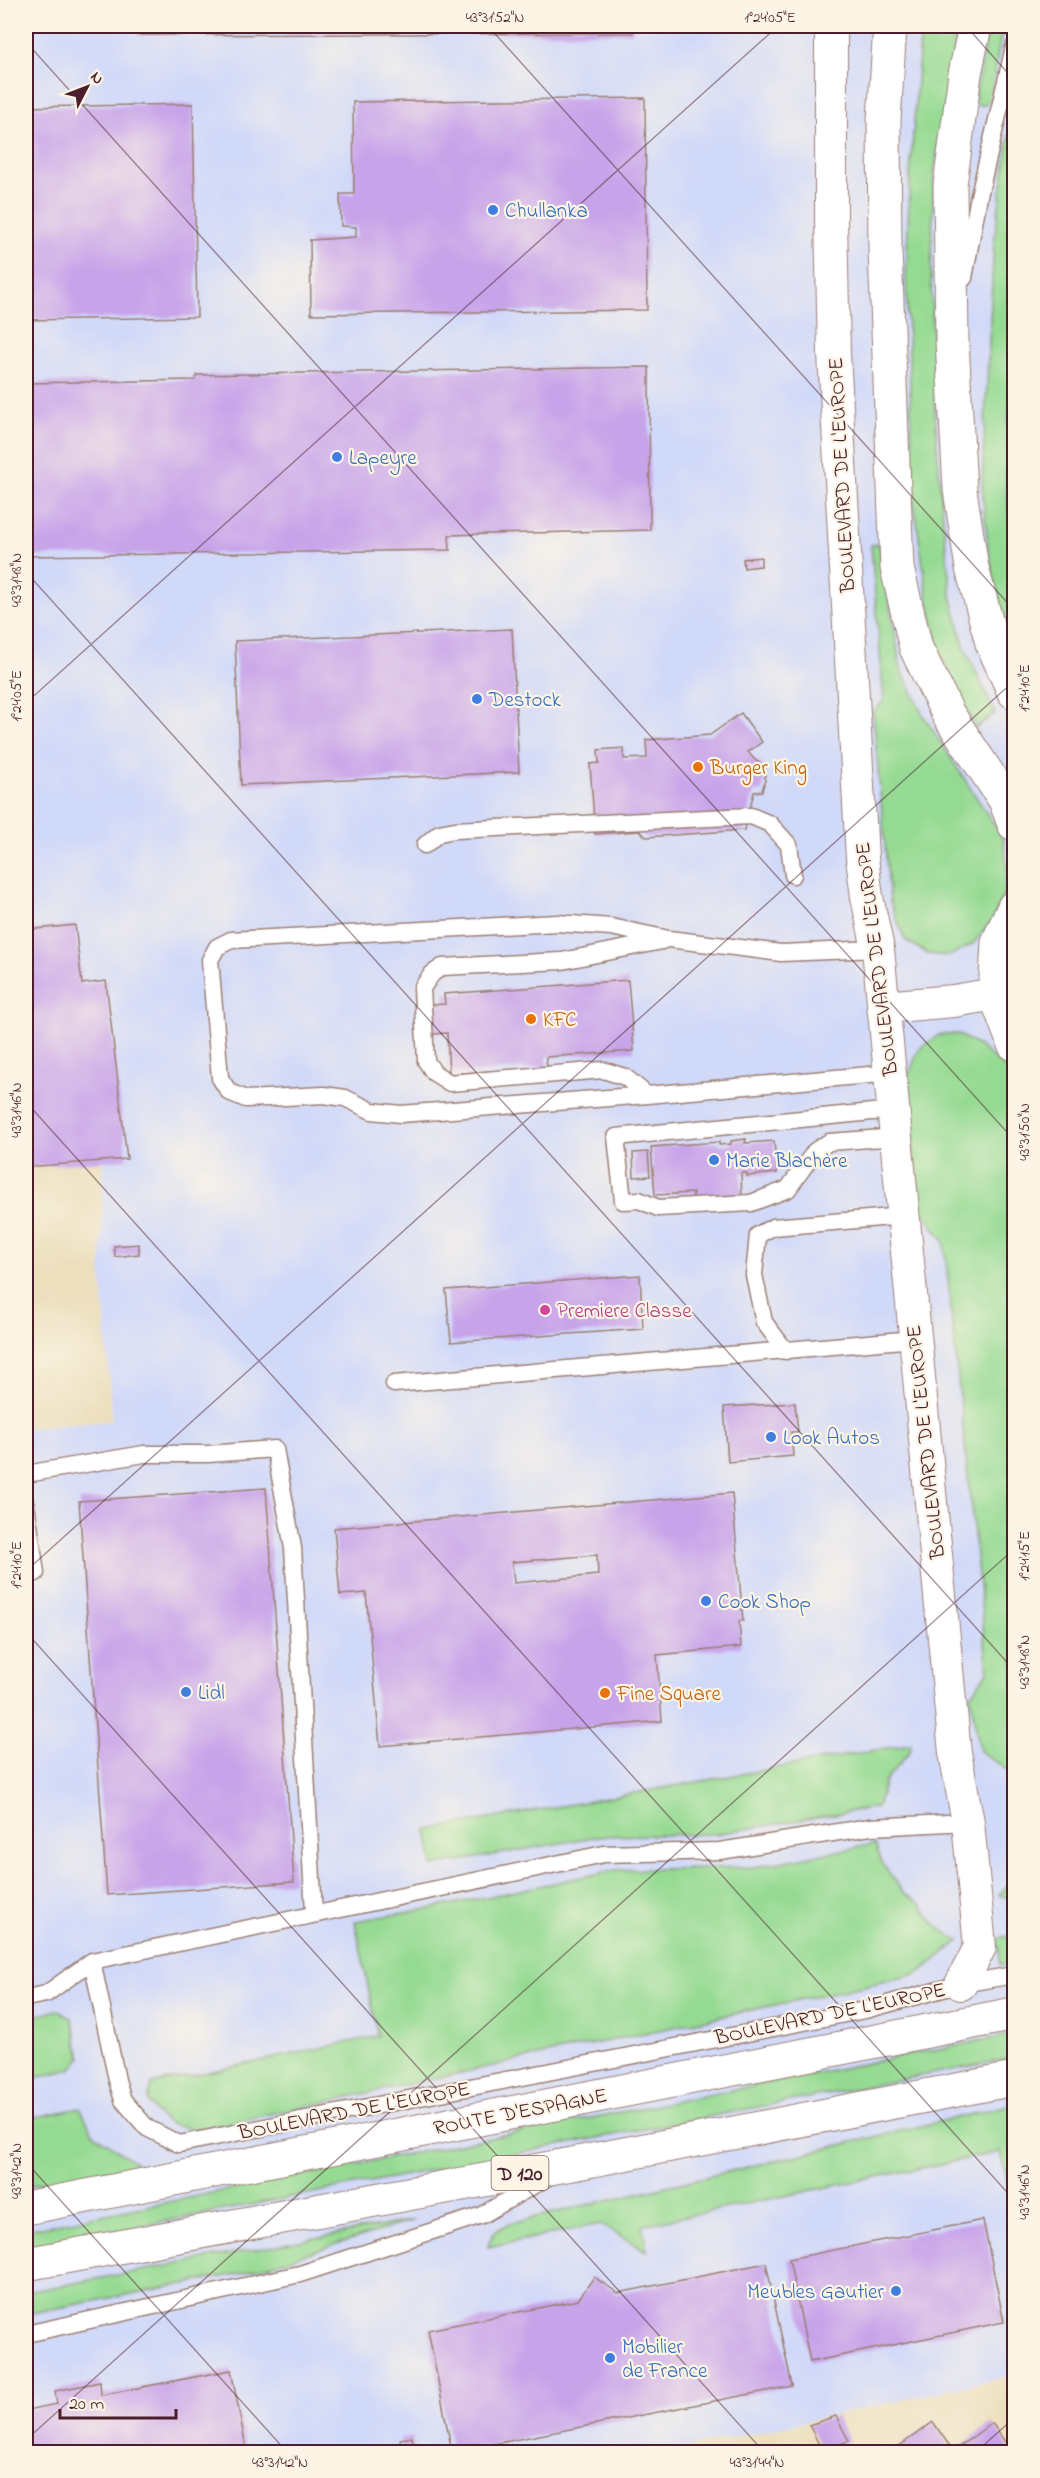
<svg xmlns="http://www.w3.org/2000/svg" width="1040" height="2478" viewBox="0 0 1040 2478" font-family="'Indie Flower',sans-serif">
<rect width="100%" height="100%" fill="#fcf5e5"/>
<filter id="ink" filterUnits="userSpaceOnUse"><feTurbulence type="fractalNoise" baseFrequency=".0167" numOctaves="2"/><feDisplacementMap in="SourceGraphic" scale="12" xChannelSelector="R" yChannelSelector="G"/><feConvolveMatrix kernelMatrix="1 2 1 2 8 2 1 2 1" color-interpolation-filters="sRGB"/></filter>
<filter id="wash" filterUnits="userSpaceOnUse"><feTurbulence type="fractalNoise" baseFrequency=".008" numOctaves="4" result="noise"/><feDisplacementMap in="SourceGraphic" scale="24" xChannelSelector="R" yChannelSelector="G"/><feGaussianBlur stdDeviation="1.35" result="paint"/><feColorMatrix in="noise" values="0 0 0 0 0 0 0 0 0 0 0 0 0 0 0 0 0 1.4 0 .05"/><feComposite in="paint" operator="in"/></filter>
<g filter="url(#wash)">
<rect width="100%" height="100%" fill="#ecdfbd"/>
<!-- built -->
<path fill="#d1d9f9" d="M26 26H1014V2375L668 2452H26V1428L112 1421 101 1266 103 1161 26 1167Z"/>
<!-- green -->
<path fill="#95da93" stroke="#707c5f" stroke-width="1.5" d="M921 26H958L934 174 931 276 934 395 941 498 951 595 964 646 995 713 976 728 941 655 928 600 914 502 906 277 910 176Z
M989 26H1003L990 98 985 105H979L974 101Z
M1014 102V375L1007 425 1006 481 1010 528 1014 547V640L999 602 988 548 982 486 994 242Z
M879 544 901 669 923 715 1004 840 1007 866 1004 893 992 920 973 944 949 956 928 954 905 940 890 902 873 712 884 701 871 545Z
M958 1034 980 1047 1014 1075V1775L980 1751 970 1695 988 1672 944 1241 918 1205 908 1076 919 1049 939 1035Z
M911 1744 910 1751 885 1781 877 1807 716 1834 599 1836 433 1866 427 1830Z
M875 1844 883 1865 904 1893 921 1904 935 1925 959 1941 918 1974 201 2129C174 2127 163 2126 148 2101L152 2084 378 2036 355 1921 434 1908 616 1870 753 1867Z
M1014 1878V1900L999 1895Z
M1009 1936 1014 1939V1962L1001 1965 997 1938Z
M58 2010 72 2018 81 2058 71 2069 26 2080V2018Z
M1014 2034V2058L26 2248V2230Z
M1014 2104V2208L1000 2152 642 2225 647 2251 600 2224 488 2247C491 2232 498 2229 511 2223Z
M80 2108 93 2133 139 2165 26 2186V2119Z
M414 2220 247 2272 26 2314V2292Z"/>
<g id="blocks">
<!-- building -->
<path fill="#c7a3ea" fill-rule="evenodd" d="M137 26H633V33L137 35Z
M645 98 647 310 311 314 310 240 356 237V227L341 226 340 194H354L353 102Z
M193 104 197 317 26 320V107Z
M649 367 650 530 449 535 450 550 26 556V383L195 380 197 375Z
M761 557V566L744 568 743 559Z
M512 629 519 772 241 785 235 641Z
M741 713 762 742 748 752 755 760 765 767V780L762 791 754 792 744 830 646 837 640 831 595 834 590 764 599 763 598 750 624 748V759L647 758 646 740 710 735Z
M75 925 82 984 106 981 127 1159 26 1167V930Z
M628 980 634 1051 546 1057 547 1067 449 1074 447 1033 432 1034 430 1005 445 1004 444 994Z
M746 1139 745 1143 774 1141 777 1173 747 1176V1173H741L742 1200 693 1203V1193L655 1195 651 1147 719 1142V1145L731 1144V1141Z
M648 1152 650 1176 634 1177 633 1153Z
M139 1244V1254L115 1257 114 1246Z
M640 1275 643 1329 451 1342 446 1290Z
M795 1403 798 1432H791L793 1456 728 1462 724 1407Z
M266 1488 294 1882 107 1895 79 1501Z
M732 1493 743 1621H739L741 1647 657 1655 662 1721 380 1746 366 1593 340 1595 334 1528ZM597 1555 598 1575 514 1583 512 1562Z
M983 2220 1004 2322 810 2362 789 2259Z
M766 2263 792 2386 452 2452 428 2330 578 2300 594 2277 618 2293Z
M231 2370 247 2452H26V2410L57 2404 55 2391 100 2382 101 2395Z
M836 2416 849 2441 822 2450 809 2425Z
M933 2422 953 2451 992 2423 1012 2452H901L898 2447Z
M412 2437 415 2452H402L400 2439Z"/>
</g>
</g>
<g filter="url(#ink)">
<use href="#blocks" fill-opacity="0" stroke="#9b7f74" stroke-width="1.5"/>
<g fill="none" stroke-linecap="round" stroke-linejoin="round">
<!-- lane casing -->
<g stroke="#9b7f74" stroke-width="19">
<path id="lane" d="M964 278 979 196 1014 47
M425 845 439 833 455 830 751 816 770 824 789 845 793 875
M878 949 781 953 669 939 611 927 557 923 231 940 217 947 210 960 220 1078 229 1092 246 1099 324 1095 345 1098 372 1111 401 1114 647 1095 891 1073
M647 1095 625 1077 603 1070 450 1083 434 1073 426 1061 422 988 432 974 442 967 562 961 662 941
M893 1110 616 1137 623 1201 639 1200 658 1208 751 1203 788 1189 815 1151 829 1142 897 1137
M786 1351 764 1322 754 1275 758 1235 773 1227 904 1216
M394 1384 914 1339
M26 1474 144 1454H208L275 1449 293 1548 314 1913
M26 1504 36 1573
M92 1961 117 2080 123 2100 147 2128 179 2144 865 2010 961 1984 1014 1975
M26 1998 46 1994 92 1961 604 1854 720 1851 870 1827 968 1822
M26 2334 300 2274 482 2215 548 2177"/>
</g>
<!-- street casing -->
<g stroke="#9b7f74" stroke-width="34">
<path id="street" d="M831 26V219L834 354 862 858 867 897 878 949 955 1753 968 1822 980 1947 961 1984
M883 1007 954 1001 995 994"/>
</g>
<!-- secondary casing -->
<g stroke="#9b7f74" stroke-width="35">
<path id="secondary" d="M890 26 884 120 885 249 897 568 916 648 948 714 1005 800 1014 824
M975 26 965 74 950 185 952 341 960 490 972 568 992 643 1014 692
M1014 907 998 942 995 994 1014 1044"/>
</g>
<!-- primary casing -->
<g stroke="#9b7f74" stroke-width="35">
<path id="primary" d="M26 2208 1014 2014
M26 2264 572 2164 1014 2079"/>
</g>
<!-- lane -->
<use href="#lane" stroke="#fff" stroke-width="16"/>
<!-- street -->
<use href="#street" stroke="#fff" stroke-width="32"/>
<!-- secondary -->
<use href="#secondary" stroke="#fff" stroke-width="33"/>
<!-- primary -->
<use href="#primary" stroke="#fff" stroke-width="33"/>
</g>
</g>
<!-- ticks -->
<path fill="none" stroke="#4a1f2b" stroke-width="1.5" stroke-opacity="0.45" d="M488 26 1014 610M966 26 1014 80M26 42 1014 1140M26 572 1014 1670M26 703 778 26M26 1102 1014 2200M26 1571 1014 681M26 1632 764 2452M26 2162 287 2452M26 2440 1014 1549M976 2452 1014 2418"/>
<!-- markers -->
<g fill="#3f7fe0" stroke="#fcf5e5" stroke-width="2">
<circle cx="493" cy="210" r="6"/>
<circle cx="337" cy="457" r="6"/>
<circle cx="477" cy="699" r="6"/>
<circle cx="714" cy="1160" r="6"/>
<circle cx="771" cy="1437" r="6"/>
<circle cx="706" cy="1601" r="6"/>
<circle cx="186" cy="1692" r="6"/>
<circle cx="896" cy="2291" r="6"/>
<circle cx="610" cy="2358" r="6"/>
</g>
<g fill="#e8710a" stroke="#fcf5e5" stroke-width="2">
<circle cx="698" cy="767" r="6"/>
<circle cx="531" cy="1019" r="6"/>
<circle cx="605" cy="1693" r="6"/>
</g>
<circle fill="#d1479c" stroke="#fcf5e5" stroke-width="2" cx="545" cy="1310" r="6"/>
<g text-anchor="middle" stroke-width="4.5" stroke-linejoin="round" paint-order="stroke">
<!-- shield labels -->
<rect fill="#fcf5e5" stroke="#7f5f63" stroke-width="1.5" x="491.5" y="2156" width="57" height="34" rx="4.5"/>
<g font-size="20" font-weight="bold" fill="#4a1f2b">
<text x="520" y="2180">D 120</text>
</g>
<!-- shop labels -->
<g font-size="21" fill="#366cbe" stroke="#fcf5e5" text-anchor="start">
<text x="505" y="217">Chullanka</text>
<text x="349" y="464">Lapeyre</text>
<text x="489" y="706">Destock</text>
<text x="726" y="1167">Marie Blachère</text>
<text x="783" y="1444">Look Autos</text>
<text x="718" y="1608">Cook Shop</text>
<text x="198" y="1699">Lidl</text>
<text x="884" y="2298" text-anchor="end">Meubles Gautier</text>
<text x="622" y="2353">Mobilier<tspan x="622" dy="24">de France</tspan></text>
</g>
<!-- street labels -->
<g font-size="21" fill="#4a1f2b" stroke="#fcf5e5">
<text transform="translate(841 475) rotate(-93)" y="7">BOULEVARD DE L'EUROPE</text>
<text transform="translate(876 959) rotate(-97)" y="7">BOULEVARD DE L'EUROPE</text>
<text transform="translate(925 1442) rotate(-96)" y="7">BOULEVARD DE L'EUROPE</text>
<text transform="translate(830 2013) rotate(-12)" y="7">BOULEVARD DE L'EUROPE</text>
<text transform="translate(354 2110) rotate(-11)" y="7">BOULEVARD DE L'EUROPE</text>
<text transform="translate(520 2111) rotate(-11)" y="7">ROUTE D'ESPAGNE</text>
</g>
<!-- food labels -->
<g font-size="21" fill="#c56008" stroke="#fcf5e5" text-anchor="start">
<text x="710" y="774">Burger King</text>
<text x="543" y="1026">KFC</text>
<text x="617" y="1700">Fine Square</text>
</g>
<!-- hotel labels -->
<g font-size="21" fill="#b23c85" stroke="#fcf5e5" text-anchor="start">
<text x="557" y="1317">Premiere Classe</text>
</g>
</g>
<!-- margin -->
<rect width="1040" height="2478" fill="none" stroke="#fcf5e5" stroke-width="66"/>
<!-- north arrow -->
<g transform="translate(87 87) rotate(48)" stroke="#fcf5e5" stroke-width="4.5" paint-order="stroke">
<path d="M0-4.5L10 22L0 15L-10 22Z" fill="#4a1f2b"/>
<text y="-9" font-size="16" font-weight="bold" text-anchor="middle" fill="#4a1f2b">N</text>
</g>
<!-- scale -->
<path d="M60 2409v9h116v-9" fill="none" stroke="#4a1f2b" stroke-width="3"/>
<text x="69" y="2409" font-size="18" fill="#4a1f2b" stroke="#fcf5e5" stroke-width="4.5" paint-order="stroke">20 m</text>
<rect x="33" y="33" width="974" height="2412" fill="none" stroke="#4a1f2b" stroke-width="2"/>
<g font-size="15" text-anchor="middle" fill="#4a1f2b">
<text x="495" y="22">43°31'52"N</text>
<text x="770" y="22">1°24'05"E</text>
<text transform="translate(16 580) rotate(-90)" y="5">43°31'48"N</text>
<text transform="translate(1024 688) rotate(-90)" y="5">1°24'10"E</text>
<text transform="translate(16 696) rotate(-90)" y="5">1°24'05"E</text>
<text transform="translate(16 1110) rotate(-90)" y="5">43°31'46"N</text>
<text transform="translate(1024 1132) rotate(-90)" y="5">43°31'50"N</text>
<text transform="translate(1024 1556) rotate(-90)" y="5">1°24'15"E</text>
<text transform="translate(16 1565) rotate(-90)" y="5">1°24'10"E</text>
<text transform="translate(1024 1662) rotate(-90)" y="5">43°31'48"N</text>
<text transform="translate(16 2171) rotate(-90)" y="5">43°31'42"N</text>
<text transform="translate(1024 2192) rotate(-90)" y="5">43°31'46"N</text>
<text x="280" y="2467">43°31'42"N</text>
<text x="757" y="2467">43°31'44"N</text>
</g>
</svg>
